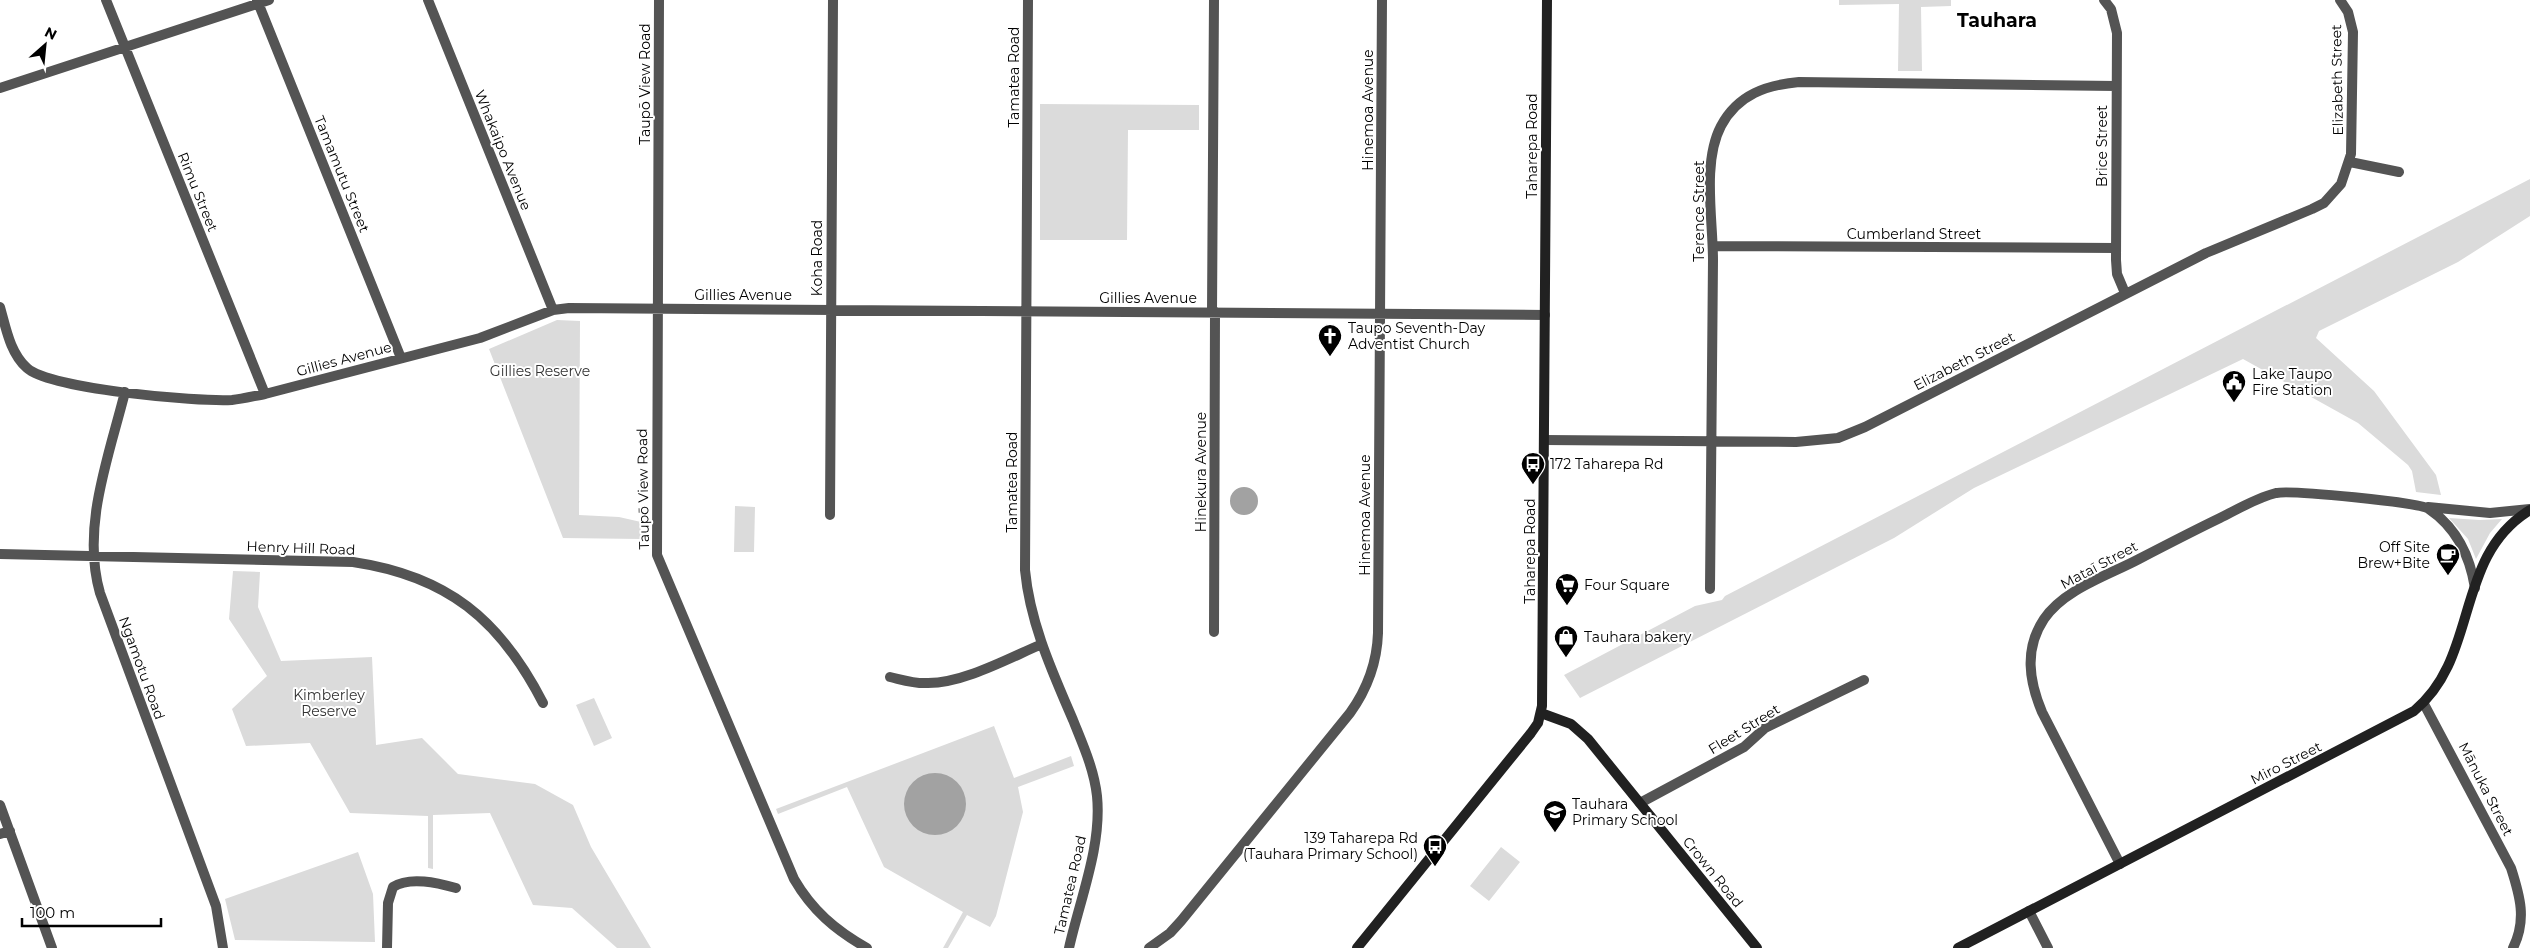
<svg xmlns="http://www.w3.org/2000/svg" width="2530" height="948" viewBox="0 0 2530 948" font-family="Montserrat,sans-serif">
<rect width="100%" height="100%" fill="#fff"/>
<!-- green -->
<path fill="#dbdbdb" d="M1839 0H1951V6L1921 7 1922 71H1898L1899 4 1839 5Z
M1040 104 1199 105V130H1128L1127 240H1040Z
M2530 179V216L2458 262 2319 331 2316 338 2374 391 2436 475 2441 495 2416 492 2412 471 2408 465 2358 423 2243 359 1974 488 1894 538 1580 698 1564 675 1695 606 1722 600 1725 596Z
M557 320 580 321 579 515 619 517 641 522V539L563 538 489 349Z
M735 506 755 507 754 552H734Z
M2449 518 2479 520 2502 519 2490 533 2476 559 2468 539Z
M233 571 260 572 258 607 281 661 372 657 376 745 422 738 458 774 535 784 573 805 591 847 651 948H617L572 908 533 905 490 813 433 815V869L428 868V816L350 813 310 743 246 746 232 709 267 676 229 619Z
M594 698 612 738 594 746 576 705Z
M994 726 1014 778 1071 756 1074 766 1018 787 1023 812 996 916 990 927 967 915 948 948H943L963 912 884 867 847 787 778 814 776 809Z
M1501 847 1520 862 1489 901 1470 886Z
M358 852 373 894 375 942 235 940 225 899Z"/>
<!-- water -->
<path fill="#a2a2a2" d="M1230 501a14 14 0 1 1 28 0a14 14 0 1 1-28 0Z
M904 804a31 31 0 1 1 62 0a31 31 0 1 1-62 0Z"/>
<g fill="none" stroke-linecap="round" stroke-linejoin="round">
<!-- street -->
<path stroke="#545454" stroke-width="10" d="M106 0 265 394
M257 0 401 358
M428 0 553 310
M659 0 657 555 794 879C812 910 835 930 867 948
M1028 0 1025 570C1030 623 1052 671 1073 720 1083 745 1094 769 1097 796 1102 846 1080 899 1069 948
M2104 0 2111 9 2117 33 2116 260 2117 274 2125 293
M0 88 269 0
M2350 162 2399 172
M1713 246 2116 248
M0 307C6 328 10 353 27 368 50 389 197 402 232 400 243 399 254 396 265 394L480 338 553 310 569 308 1545 315
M1212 312 1214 0
M125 392C109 456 81 527 100 593L216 906 223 948
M1544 440 1796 442 1838 438 1865 427 2206 253 2312 209 2324 203 2341 184 2351 154 2353 32 2348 12 2340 0
M2428 507 2490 513 2530 509
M830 515 833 0
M0 554 353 562C447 576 500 619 543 703
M1710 589C1711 479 1712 370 1713 260 1713 220 1702 162 1721 126 1738 94 1767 85 1799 82L2116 86
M1214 632 1215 312
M890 677C903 680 915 684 928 683 964 683 1009 658 1042 644
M2424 704 2511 868C2520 896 2527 920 2513 948
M1640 803 1744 747 1765 728 1864 680
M0 805 52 948
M0 834 10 831
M2120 864 2042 712C2029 681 2024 649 2044 619 2064 589 2109 575 2139 559 2166 545 2193 531 2220 518 2238 509 2256 498 2276 493 2290 490 2420 502 2429 509 2457 528 2470 556 2475 588
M2029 911 2048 948
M387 948 388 903 393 887C410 876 438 883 456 888
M1149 948 1170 933 1181 921 1350 713C1368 688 1377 663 1378 633L1382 0"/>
<!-- secondary -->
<path stroke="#212121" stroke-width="10" d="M1541 713 1571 724 1588 739 1757 948
M1357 948 1531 733 1538 723 1542 706 1547 0
M1958 948 2414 711C2480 657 2453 557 2530 510"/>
</g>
<!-- icons -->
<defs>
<g id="church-pin" transform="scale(1.25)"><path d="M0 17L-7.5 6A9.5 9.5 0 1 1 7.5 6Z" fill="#000" stroke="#fff"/><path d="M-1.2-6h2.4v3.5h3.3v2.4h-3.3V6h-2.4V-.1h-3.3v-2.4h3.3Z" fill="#fff"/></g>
<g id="civic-pin" transform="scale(1.25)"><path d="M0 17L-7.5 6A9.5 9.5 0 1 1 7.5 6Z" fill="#000" stroke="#fff"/><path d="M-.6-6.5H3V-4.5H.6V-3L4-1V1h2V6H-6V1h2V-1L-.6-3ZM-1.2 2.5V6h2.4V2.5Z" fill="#fff"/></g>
<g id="bus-pin" transform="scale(1.25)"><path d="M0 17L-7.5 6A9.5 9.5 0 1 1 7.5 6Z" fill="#000" stroke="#fff"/><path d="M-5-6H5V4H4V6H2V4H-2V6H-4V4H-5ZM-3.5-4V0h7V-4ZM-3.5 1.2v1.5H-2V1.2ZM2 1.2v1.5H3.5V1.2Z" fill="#fff"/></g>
<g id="cafe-pin" transform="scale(1.25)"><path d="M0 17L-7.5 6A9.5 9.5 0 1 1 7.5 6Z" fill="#000" stroke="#fff"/><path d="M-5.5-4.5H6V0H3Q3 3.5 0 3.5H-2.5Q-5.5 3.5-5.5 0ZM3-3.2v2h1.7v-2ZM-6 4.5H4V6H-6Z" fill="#fff"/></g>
<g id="supermarket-pin" transform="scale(1.25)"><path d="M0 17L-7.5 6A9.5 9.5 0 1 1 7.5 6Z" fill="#000" stroke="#fff"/><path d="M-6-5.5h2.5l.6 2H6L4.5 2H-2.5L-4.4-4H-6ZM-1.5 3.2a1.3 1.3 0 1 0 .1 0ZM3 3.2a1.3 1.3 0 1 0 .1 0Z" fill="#fff"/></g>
<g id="shop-pin" transform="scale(1.25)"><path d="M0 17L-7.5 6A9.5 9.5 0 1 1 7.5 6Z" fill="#000" stroke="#fff"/><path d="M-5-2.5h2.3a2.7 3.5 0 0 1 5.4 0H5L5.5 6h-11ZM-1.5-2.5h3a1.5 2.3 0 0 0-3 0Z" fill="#fff"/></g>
<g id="school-pin" transform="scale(1.25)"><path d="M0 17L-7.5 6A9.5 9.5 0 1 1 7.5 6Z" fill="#000" stroke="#fff"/><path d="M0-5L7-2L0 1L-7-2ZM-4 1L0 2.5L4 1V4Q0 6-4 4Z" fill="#fff"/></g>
</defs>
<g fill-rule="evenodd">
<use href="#church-pin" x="1330" y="336"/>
<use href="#civic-pin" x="2234" y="382"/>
<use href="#bus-pin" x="1533" y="464"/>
<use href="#cafe-pin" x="2448" y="555"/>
<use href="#supermarket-pin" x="1567" y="585"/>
<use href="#shop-pin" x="1566" y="637"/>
<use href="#school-pin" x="1555" y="812"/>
<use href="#bus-pin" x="1435" y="846"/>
</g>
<g text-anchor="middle" stroke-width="4" stroke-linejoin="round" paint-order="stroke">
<!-- street labels -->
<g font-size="14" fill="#000" stroke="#fff">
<text transform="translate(1014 77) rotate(-90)" y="5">Tamatea Road</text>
<text transform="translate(2337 80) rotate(-91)" y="5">Elizabeth Street</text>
<text transform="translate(645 84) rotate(-90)" y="5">Taupō View Road</text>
<text transform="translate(1368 110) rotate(-90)" y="5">Hinemoa Avenue</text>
<text transform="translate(1532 146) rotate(-90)" y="5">Taharepa Road</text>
<text transform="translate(2102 146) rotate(-90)" y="5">Brice Street</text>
<text transform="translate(503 150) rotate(68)" y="5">Whakaipo Avenue</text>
<text transform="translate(342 174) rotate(68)" y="5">Tamamutu Street</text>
<text transform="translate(198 192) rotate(68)" y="5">Rimu Street</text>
<text transform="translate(1699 211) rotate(-90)" y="5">Terence Street</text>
<text x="1914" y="239">Cumberland Street</text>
<text transform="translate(817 258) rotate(-90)" y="5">Koha Road</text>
<text x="743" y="300">Gillies Avenue</text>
<text x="1148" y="303">Gillies Avenue</text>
<text transform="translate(344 359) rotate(-15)" y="5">Gillies Avenue</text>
<text transform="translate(1964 361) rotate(-27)" y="5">Elizabeth Street</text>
<text transform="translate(1201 472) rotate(-90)" y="5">Hinekura Avenue</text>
<text transform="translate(1012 482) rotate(-90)" y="5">Tamatea Road</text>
<text transform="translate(643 489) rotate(-91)" y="5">Taupō View Road</text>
<text transform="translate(1365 515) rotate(-90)" y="5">Hinemoa Avenue</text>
<text transform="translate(301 548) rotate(2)" y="5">Henry Hill Road</text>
<text transform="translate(1530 551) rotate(-90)" y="5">Taharepa Road</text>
<text transform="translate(2099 565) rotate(-28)" y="5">Mataī Street</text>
<text transform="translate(142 668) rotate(70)" y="5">Ngamotu Road</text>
<text transform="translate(1744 729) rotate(-32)" y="5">Fleet Street</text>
<text transform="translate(2286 763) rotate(-27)" y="5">Miro Street</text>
<text transform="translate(2486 789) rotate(63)" y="5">Mānuka Street</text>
<text transform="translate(1713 872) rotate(51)" y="5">Crown Road</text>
<text transform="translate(1070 885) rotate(-77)" y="5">Tamatea Road</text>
</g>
<!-- poi labels -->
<g font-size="14" fill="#000" stroke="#fff" text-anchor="start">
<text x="1348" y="333">Taupo Seventh-Day<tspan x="1348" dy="16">Adventist Church</tspan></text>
<text x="2252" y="379">Lake Taupo<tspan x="2252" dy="16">Fire Station</tspan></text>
<text x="1550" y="469">172 Taharepa Rd</text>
<text x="2430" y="552" text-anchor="end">Off Site<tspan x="2430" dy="16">Brew+Bite</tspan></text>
<text x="1584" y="590">Four Square</text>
<text x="1584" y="642">Tauhara bakery</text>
<text x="1572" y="809">Tauhara<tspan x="1572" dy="16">Primary School</tspan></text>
<text x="1418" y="843" text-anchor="end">139 Taharepa Rd<tspan x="1418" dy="16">(Tauhara Primary School)</tspan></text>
</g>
<!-- park labels -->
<g font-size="14" fill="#323232" stroke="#fff">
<text x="540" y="376">Gillies Reserve</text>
<text x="329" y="700">Kimberley<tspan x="329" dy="16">Reserve</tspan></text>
</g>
<!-- district labels -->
<g font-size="19" font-weight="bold" fill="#000" stroke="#fff">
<text x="1997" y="27">Tauhara</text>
</g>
</g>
<!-- north arrow -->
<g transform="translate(45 45) rotate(27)" stroke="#ffffff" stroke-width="4" paint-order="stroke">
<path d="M0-4L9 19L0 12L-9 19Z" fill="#000000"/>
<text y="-8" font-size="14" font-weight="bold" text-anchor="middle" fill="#000000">N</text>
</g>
<!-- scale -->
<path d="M22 918v8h139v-8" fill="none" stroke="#000000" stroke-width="2.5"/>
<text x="30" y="918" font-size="15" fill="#000000" stroke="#ffffff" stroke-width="4" paint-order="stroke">100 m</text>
</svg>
